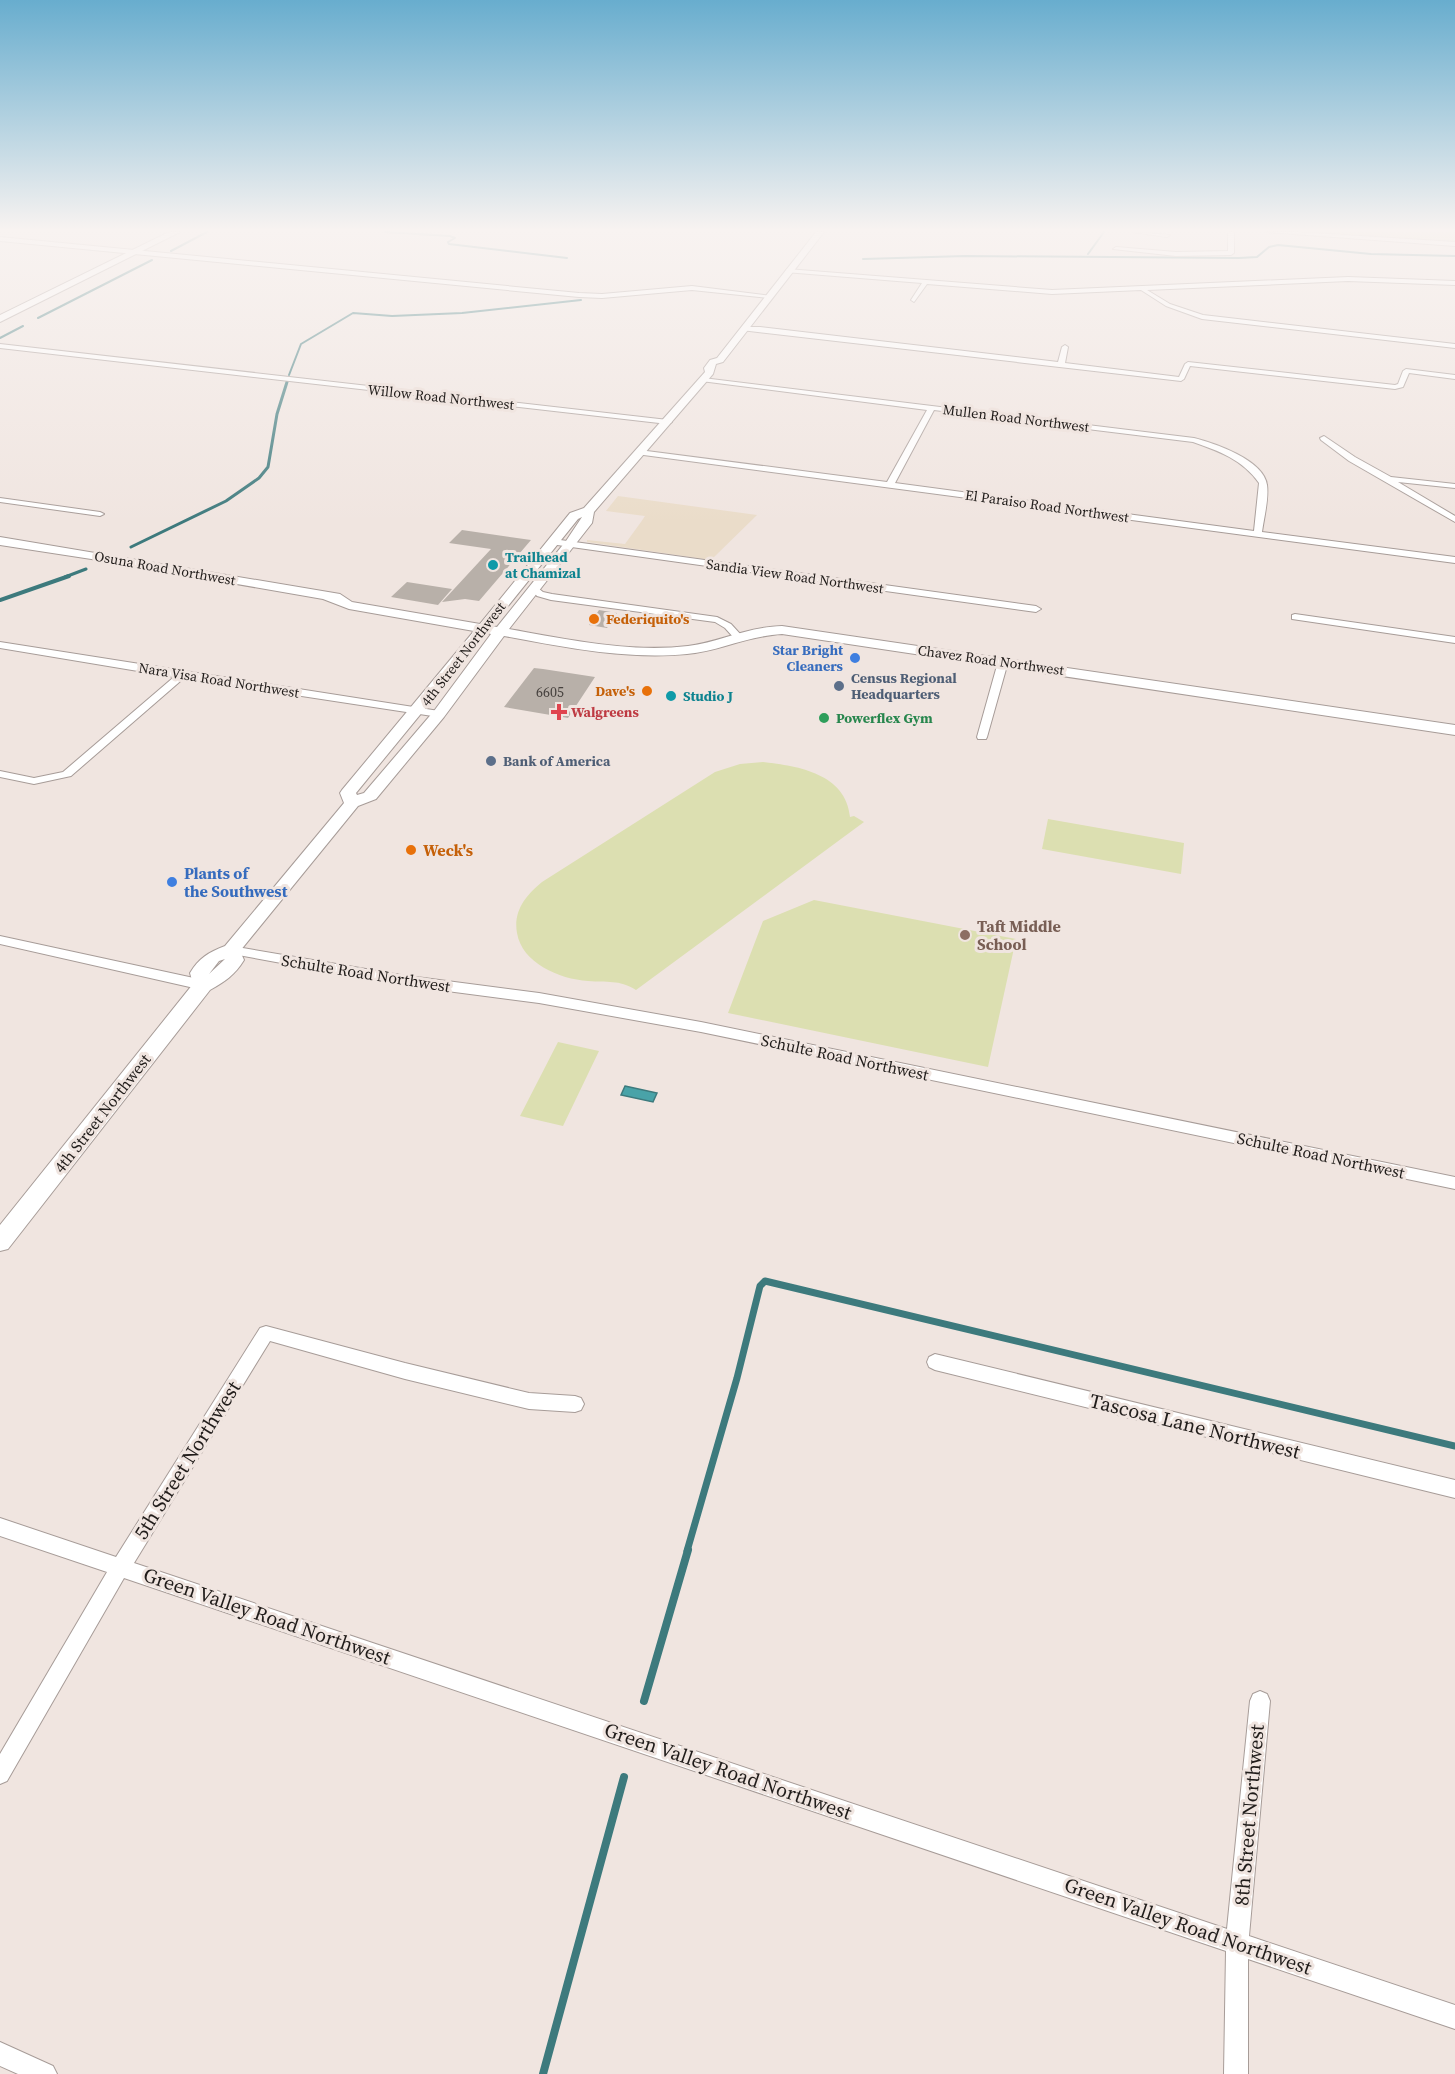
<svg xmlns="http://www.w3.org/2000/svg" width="1455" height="2074" viewBox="0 0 1455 2074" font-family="'Source Serif 4',serif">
<rect width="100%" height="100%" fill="#f0e5e0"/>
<!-- industrial -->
<path fill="#eadcc9" d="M618 496 713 509 757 515 711 560 587 542V540L625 544 641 522 645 516 606 511Z"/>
<!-- green -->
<path fill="#dcdfb1" d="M1312 232H1455V243L1312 234Z
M763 762C799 766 846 774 850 817L854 816 864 822 636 990C618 979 608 983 588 981 559 979 522 963 517 933 513 911 526 895 542 882L715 772 740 764Z
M1048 819 1184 843 1181 874 1042 849Z
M814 900 1016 939 988 1067 728 1013 763 921Z
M558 1042 599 1051 563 1126 520 1116Z"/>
<!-- water -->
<path fill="#49a3a8" stroke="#3d7a7d" stroke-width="1.5" d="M625 1086 657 1093 653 1102 621 1095Z"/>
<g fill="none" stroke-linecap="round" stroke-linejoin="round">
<!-- stream-far4 -->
<path stroke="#3d7a7d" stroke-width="2" d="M385 232 450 236 455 238 448 242 449 244 567 258
M171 251 207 232
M1088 254 1104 232
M863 259 965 256 1239 258 1257 257 1269 247 1278 245 1371 254 1455 256
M38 318 152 260
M0 338 23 326
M289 375 301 344 353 313 392 316 462 313 581 300"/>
<!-- stream-far3 -->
<path stroke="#3d7a7d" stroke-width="3" d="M131 547 226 501 259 478 268 467 277 414 287 382
M65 577 86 569"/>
<!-- stream-far2 -->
<path stroke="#3d7a7d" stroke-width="4" d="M0 600 69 576"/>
<!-- stream-far1 -->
<path stroke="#3d7a7d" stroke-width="7" d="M687 1551 737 1378 760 1286 765 1281 1455 1446"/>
<!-- stream -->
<path stroke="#3d7a7d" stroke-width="8" d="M644 1701 688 1550
M543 2074 624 1777"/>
</g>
<!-- building -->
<path fill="#b8b0a9" d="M462 530 531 540 479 601 465 599 442 602 491 549 449 543Z
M407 582 452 589 438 605 391 597Z
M599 610 617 613 607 628 589 625Z
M534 668 543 669 595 677 568 718 504 707Z"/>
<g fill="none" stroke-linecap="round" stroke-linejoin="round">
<!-- street casing -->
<g stroke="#a79c98" stroke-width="2">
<path id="street" d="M1132 232 1170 235 1167 237Z
M1228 232H1234V253L1231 255 1176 256 1113 249 1116 247 1176 252 1228 251Z
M1265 232H1297L1455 242V246Z
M0 237 579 293 602 294 692 286 771 296 768 298 692 290 602 298 579 297 0 241Z
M787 269 1052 290 1348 277 1455 281V285L1348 281 1147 290 1170 304 1203 315 1455 344V348L1202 319 1166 306 1141 290 1052 294 927 284 914 302 911 300 922 283 785 272Z
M743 327H760L1058 362 1062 347 1065 345 1068 347 1065 363 1179 377 1185 364 1188 362 1395 385 1398 384 1403 371 1406 369 1455 375V379L1409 373 1403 387 1395 389 1190 366 1184 379 1181 381 741 330Z
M0 344 668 420 672 422 668 424 0 348Z
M703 378 1194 438C1214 443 1264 460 1267 485 1269 499 1264 517 1262 532L1455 557V563L636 454V450H639L887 482 927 410 701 381ZM934 410 1193 442C1219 451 1243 460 1259 483L1254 531 895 483Z
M1324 436 1355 457 1391 477 1455 484V488L1398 482 1455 516V522L1349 461 1321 440 1320 438Z
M0 498 100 512 104 514 100 516 0 502Z
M553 539 1036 606 1041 609 1036 612 550 544V540Z
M534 585 543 592 552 594 717 617 731 624 742 636 734 638 725 628 715 622 551 600 537 596 530 588Z
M1295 614 1455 637V643L1292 619V615Z
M0 642 439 711 444 714 439 717 184 678 71 776 34 784 0 777V771L34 778 63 772 174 677 0 648Z
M1003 659 1008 662 987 737 986 739H978L977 737 998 662Z
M0 936 203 980 209 985 203 990 0 944Z
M231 946 401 975 539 993 701 1022 1455 1177V1189L701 1032 539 1003 401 985 227 953 225 950 227 947Z
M266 1326 405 1363 529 1393 575 1396 581 1398 584 1404 581 1410 575 1412 529 1409 405 1379 270 1341 134 1563 1227 1929 1250 1701 1253 1694 1260 1691 1267 1694 1270 1701 1249 1936 1455 2005V2029L1248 1959V2074H1224L1226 1951 124 1578 7 1781 0 1784V1754L107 1572 0 1536V1518L116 1557 260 1328Z
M935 1354 1455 1480V1498L935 1370 929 1367 927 1362 929 1357Z
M0 2042 53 2066 57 2074H18L0 2066Z"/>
</g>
<!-- secondary casing -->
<g stroke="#a79c98" stroke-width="2">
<path id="secondary" d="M816 232H824L723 362 716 364 713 374 594 512 592 523 509 629C566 639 629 653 688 646 720 642 746 627 782 626L1455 725V735L782 634C747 636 719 651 687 654 626 660 563 647 504 636L444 717 376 799 358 806 240 951 244 960C235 975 224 982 210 990L8 1249 0 1251V1225L193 984 190 973C199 958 209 952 225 946L344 803 340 793 342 790 474 631 349 609 323 599 202 578 162 574 150 568 0 545V537L340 594 352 602 480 624 570 513 584 508 705 372 704 368 710 360 717 358ZM582 517 566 541 497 627 492 626 578 519ZM487 633 491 634 434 711 364 793 357 795 356 793ZM225 959 209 974 219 961Z"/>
</g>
<!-- primary casing -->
<g stroke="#a79c98" stroke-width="2">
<path id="primary" d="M169 232H180L0 322V315Z"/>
</g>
<!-- street -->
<use href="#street" fill="#fff" fill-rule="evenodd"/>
<!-- secondary -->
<use href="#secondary" fill="#fff" fill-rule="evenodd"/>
<!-- primary -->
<use href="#primary" fill="#fff" fill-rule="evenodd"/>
</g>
<!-- sky -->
<linearGradient id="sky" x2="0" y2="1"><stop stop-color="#68adce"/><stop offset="0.44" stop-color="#f8f3f1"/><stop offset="1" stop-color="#f8f3f1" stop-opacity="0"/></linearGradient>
<rect width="1455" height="523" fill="url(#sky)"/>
<!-- markers -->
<g fill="#0f9aa8" stroke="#f0e5e0" stroke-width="2">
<circle cx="493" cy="565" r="6"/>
<circle cx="671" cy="696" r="6"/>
</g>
<g fill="#e8710a" stroke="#f0e5e0" stroke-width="2">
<circle cx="594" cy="619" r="6"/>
<circle cx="647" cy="691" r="6"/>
<circle cx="411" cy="850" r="6"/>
</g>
<g fill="#3f7fe0" stroke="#f0e5e0" stroke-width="2">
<circle cx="855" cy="658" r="6"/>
<circle cx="172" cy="882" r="6"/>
</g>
<g fill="#5c6f8a" stroke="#f0e5e0" stroke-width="2">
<circle cx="839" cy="686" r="6"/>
<circle cx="491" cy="761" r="6"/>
</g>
<path fill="#e0444e" stroke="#f0e5e0" stroke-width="2" d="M556 703h6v6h6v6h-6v6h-6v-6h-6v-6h6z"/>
<circle fill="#2e9e5b" stroke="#f0e5e0" stroke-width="2" cx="824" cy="718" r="6"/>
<circle fill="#8d6e63" stroke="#f0e5e0" stroke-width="2" cx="965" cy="935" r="6"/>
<g text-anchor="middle" stroke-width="6" stroke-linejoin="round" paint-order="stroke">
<!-- far-street labels -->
<g font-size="14" fill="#201c1a" stroke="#f0e5e0">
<text transform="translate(441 397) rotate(6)" y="5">Willow Road Northwest</text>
<text transform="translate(1016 418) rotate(7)" y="5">Mullen Road Northwest</text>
<text transform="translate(1047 506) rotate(8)" y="5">El Paraiso Road Northwest</text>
<text transform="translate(165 568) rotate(10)" y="5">Osuna Road Northwest</text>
<text transform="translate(795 576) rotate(8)" y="5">Sandia View Road Northwest</text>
<text transform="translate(463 654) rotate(-52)" y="5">4th Street Northwest</text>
<text transform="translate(991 660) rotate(8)" y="5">Chavez Road Northwest</text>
<text transform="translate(219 680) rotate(9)" y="5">Nara Visa Road Northwest</text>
</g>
<!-- far-culture labels -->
<g font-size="14" font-weight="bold" fill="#0d838f" stroke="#f0e5e0" text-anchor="start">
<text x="505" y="562">Trailhead<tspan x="505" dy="16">at Chamizal</tspan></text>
<text x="683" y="701">Studio J</text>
</g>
<!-- far-food labels -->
<g font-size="14" font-weight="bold" fill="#c56008" stroke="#f0e5e0" text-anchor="start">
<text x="606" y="624">Federiquito's</text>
<text x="635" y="696" text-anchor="end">Dave's</text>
</g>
<!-- far-shop labels -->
<g font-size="14" font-weight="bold" fill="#366cbe" stroke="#f0e5e0" text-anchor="end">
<text x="843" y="655">Star Bright<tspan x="843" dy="16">Cleaners</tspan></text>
</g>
<!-- far-service labels -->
<g font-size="14" font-weight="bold" fill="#4e5e75" stroke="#f0e5e0" text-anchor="start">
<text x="851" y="683">Census Regional<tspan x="851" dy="16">Headquarters</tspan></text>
<text x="503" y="766">Bank of America</text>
</g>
<!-- number labels -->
<g font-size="14" fill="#46413e">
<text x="550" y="697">6605</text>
</g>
<!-- far-health labels -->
<g font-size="14" font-weight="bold" fill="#be3a42" stroke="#f0e5e0" text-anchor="start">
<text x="571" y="717">Walgreens</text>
</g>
<!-- far-leisure labels -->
<g font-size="14" font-weight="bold" fill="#27864d" stroke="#f0e5e0" text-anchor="start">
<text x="836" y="723">Powerflex Gym</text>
</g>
<!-- food labels -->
<g font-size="16" font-weight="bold" fill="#c56008" stroke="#f0e5e0" text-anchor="start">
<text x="423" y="856">Weck's</text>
</g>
<!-- shop labels -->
<g font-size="16" font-weight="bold" fill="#366cbe" stroke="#f0e5e0" text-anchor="start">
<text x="184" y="879">Plants of<tspan x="184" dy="18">the Southwest</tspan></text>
</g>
<!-- education labels -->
<g font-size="16" font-weight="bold" fill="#785e54" stroke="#f0e5e0" text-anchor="start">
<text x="977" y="932">Taft Middle<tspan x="977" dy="18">School</tspan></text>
</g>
<!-- street labels -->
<g font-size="16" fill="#201c1a" stroke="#f0e5e0">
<text transform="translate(366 973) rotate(9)" y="6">Schulte Road Northwest</text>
<text transform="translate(845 1057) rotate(12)" y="6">Schulte Road Northwest</text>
<text transform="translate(102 1113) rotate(-52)" y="6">4th Street Northwest</text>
<text transform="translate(1321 1155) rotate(12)" y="6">Schulte Road Northwest</text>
</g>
<!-- near-street labels -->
<g font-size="20" fill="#201c1a" stroke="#f0e5e0">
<text transform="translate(1195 1426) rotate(14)" y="7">Tascosa Lane Northwest</text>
<text transform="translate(187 1460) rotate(-58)" y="7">5th Street Northwest</text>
<text transform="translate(267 1616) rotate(19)" y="7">Green Valley Road Northwest</text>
<text transform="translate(728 1771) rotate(19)" y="7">Green Valley Road Northwest</text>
<text transform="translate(1249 1815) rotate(-85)" y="7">8th Street Northwest</text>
<text transform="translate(1188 1926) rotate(19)" y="7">Green Valley Road Northwest</text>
</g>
</g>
</svg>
